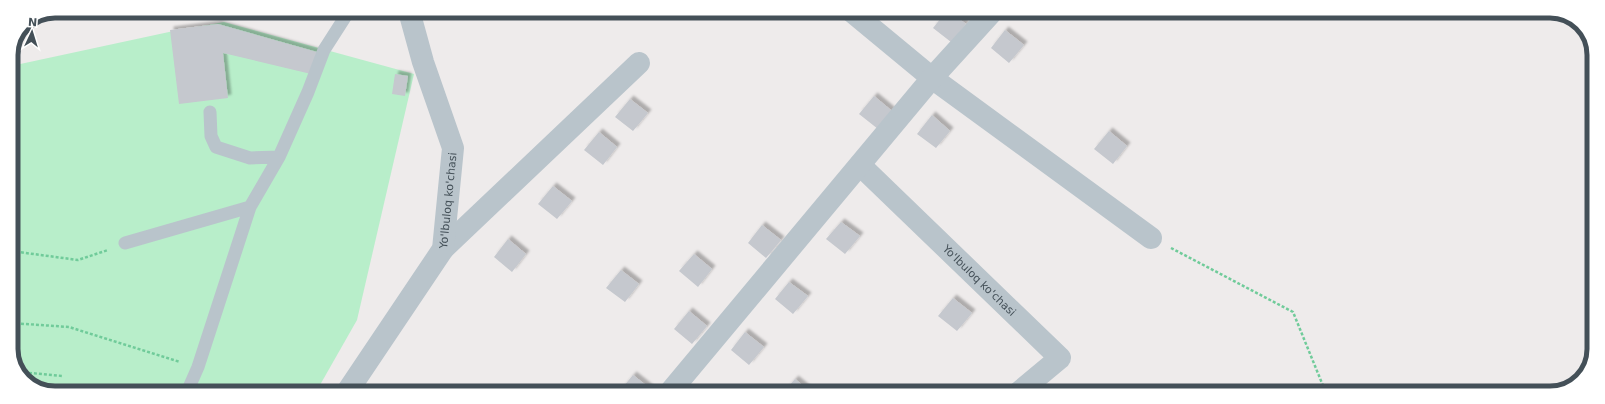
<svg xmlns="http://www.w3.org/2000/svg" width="1605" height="404" viewBox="0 0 1605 404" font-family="'DejaVu Sans',sans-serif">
<defs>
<filter id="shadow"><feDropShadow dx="3.5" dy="-3.5" stdDeviation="1" flood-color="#0004"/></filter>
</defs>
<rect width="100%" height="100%" fill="#eeebeb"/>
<!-- green -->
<path fill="#b8eeca" d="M224 22 414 74 357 320 316 392H46L22 378 11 355V66L169 32Z"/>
<!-- building -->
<path fill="#c5c8ce" filter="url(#shadow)" d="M946 12H950L966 24 951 42 933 28Z
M218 24 317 52 311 74 223 53 228 98 179 104 170 30Z
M1005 30 1024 45 1009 63 991 48Z
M395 74 408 76 405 96 392 94Z
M874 96 892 111 878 129 859 114Z
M630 99 648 113 633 131 615 117Z
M932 115 950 131 936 148 917 134Z
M1109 131 1127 146 1113 164 1094 149Z
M599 132 617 147 603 165 584 150Z
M553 186 572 201 557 219 538 204Z
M841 222 860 236 845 254 826 239Z
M762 225 781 240 766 258 748 243Z
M508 239 526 254 512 272 494 257Z
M694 254 712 269 698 287 679 271Z
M621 270 639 284 625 302 606 288Z
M789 282 808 296 793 314 775 299Z
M953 298 972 313 957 331 938 316Z
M689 311 707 326 692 344 674 329Z
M745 332 764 347 749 365 731 350Z
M633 375 652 390 650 392H619Z
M795 379 812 393H783Z"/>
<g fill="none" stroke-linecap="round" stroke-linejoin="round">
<!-- path -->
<path stroke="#70cb9a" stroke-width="2.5" stroke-dasharray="3 2" stroke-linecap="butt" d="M1171 248 1293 312 1326 393
M11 251 78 260 108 250
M11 323 69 327 180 362
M19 372 63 376"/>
<!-- lane -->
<path stroke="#b9c4cb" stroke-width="13" d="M210 112 211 136 216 147 250 158 279 157
M125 243 250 207
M187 392 198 367 250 207 279 157 308 92 324 50 349 11"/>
<!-- street -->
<g stroke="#b9c4cb" stroke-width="22">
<path d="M851 11 932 78 1151 238"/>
<path id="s1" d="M860 165 1060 358 1018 393"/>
<path d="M443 249 639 63"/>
<path id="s2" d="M347 392 443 249 453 148 423 62 409 11"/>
<path d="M670 392 932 78 992 12"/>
</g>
</g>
<g text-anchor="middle" stroke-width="3" stroke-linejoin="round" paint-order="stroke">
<!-- street labels -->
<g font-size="11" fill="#445058" stroke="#fff">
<text dy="4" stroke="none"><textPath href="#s2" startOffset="221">Yo'lbuloq ko'chasi</textPath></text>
<text dy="4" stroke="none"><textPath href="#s1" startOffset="166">Yo'lbuloq ko'chasi</textPath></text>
</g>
</g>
<!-- crop -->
<path d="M0 0H1605V404H0ZM55 18H1550A37 37 0 0 1 1587 55V349A37 37 0 0 1 1550 386H55A37 37 0 0 1 18 349V55A37 37 0 0 1 55 18Z" fill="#fff" fill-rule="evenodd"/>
<path fill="none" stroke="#445058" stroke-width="5" d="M55 18H1550A37 37 0 0 1 1587 55V349A37 37 0 0 1 1550 386H55A37 37 0 0 1 18 349V55A37 37 0 0 1 55 18Z"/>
<!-- north arrow -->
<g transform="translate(32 32) rotate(4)" stroke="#ffffff" stroke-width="3" paint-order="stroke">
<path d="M0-3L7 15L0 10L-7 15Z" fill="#445058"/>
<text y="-6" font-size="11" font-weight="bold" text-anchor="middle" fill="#445058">N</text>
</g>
</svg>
